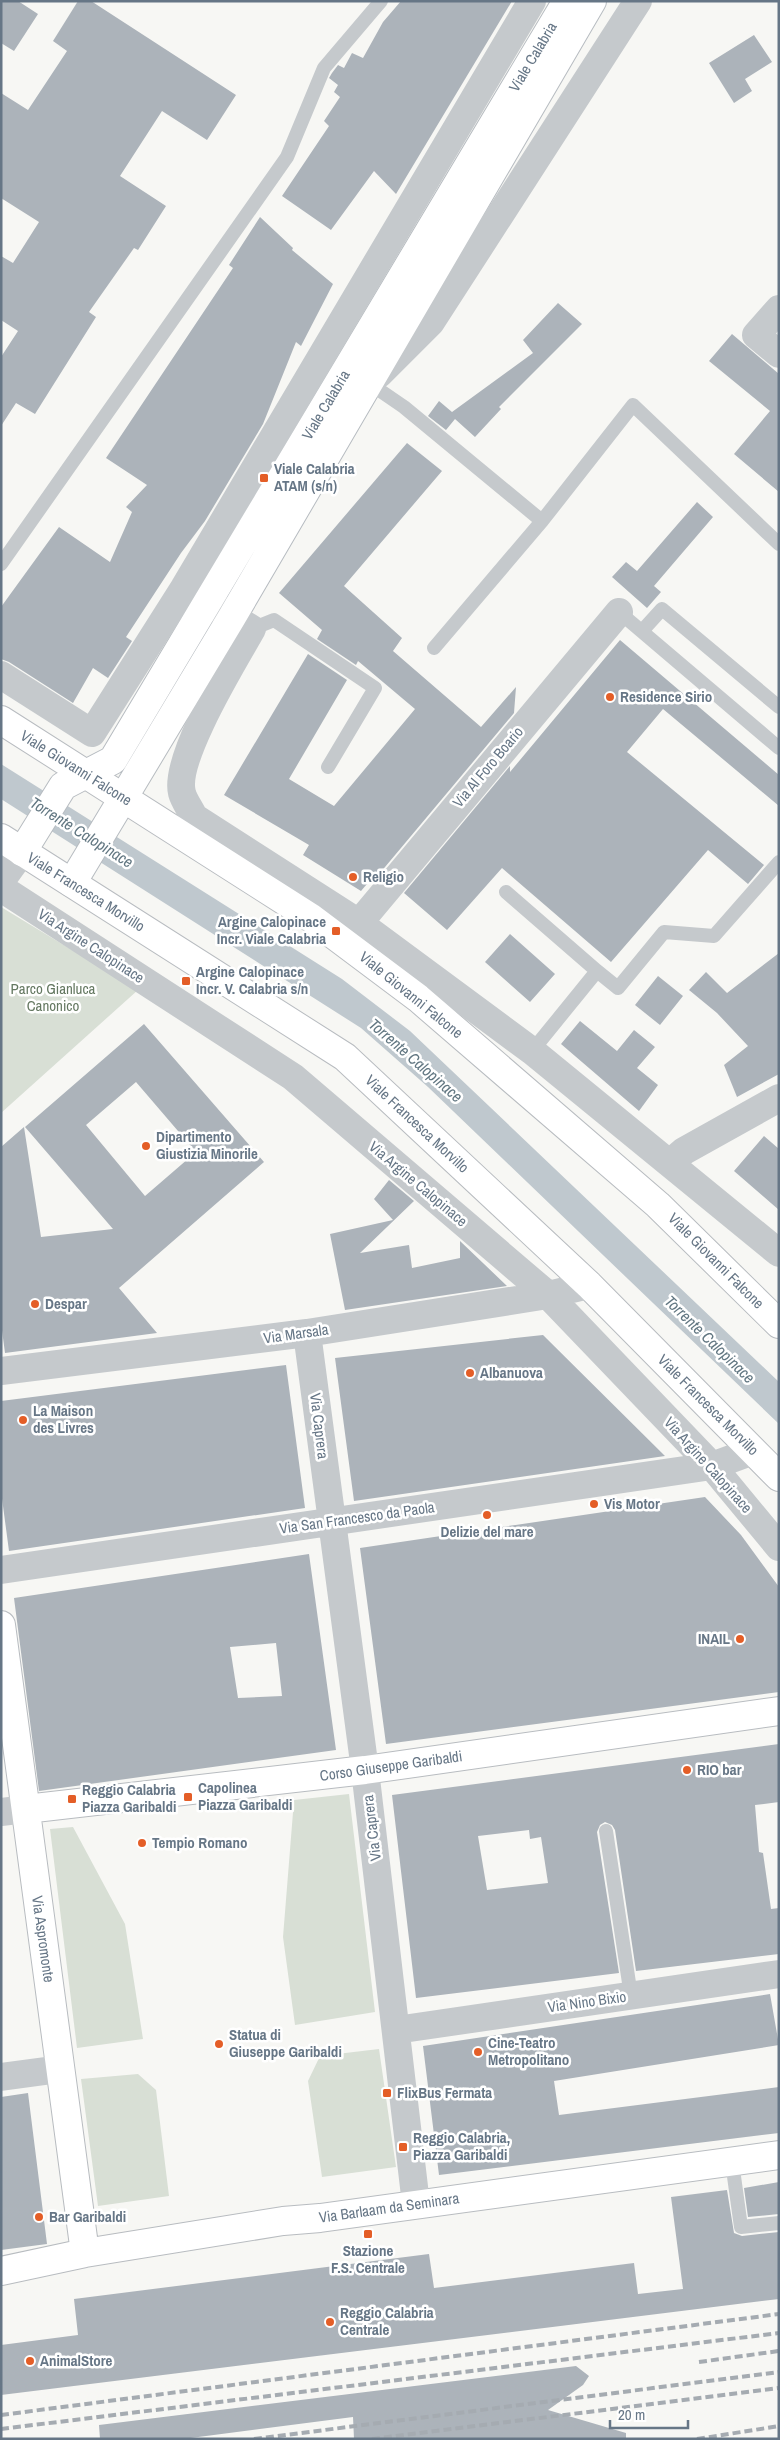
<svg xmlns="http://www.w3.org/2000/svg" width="780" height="2440" viewBox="0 0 780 2440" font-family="'Archivo Narrow',sans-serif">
<rect width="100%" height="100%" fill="#f7f7f4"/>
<!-- green -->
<path fill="#d8dfd5" d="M1 907 138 990 1 1113Z
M349 1794 375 2012 295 2025 283 1937 294 1800Z
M73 1827 125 1924 143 2039 77 2048 50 1829Z
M379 2049 396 2167 322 2177 308 2081 320 2056Z
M138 2074 156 2090 169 2196 98 2206 81 2079Z"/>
<!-- water -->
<path fill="#bfc8ce" d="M1 764 342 979 410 1031 779 1382V1424L428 1087 361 1028 1 799Z"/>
<!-- building -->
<path fill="#acb3ba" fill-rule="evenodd" d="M1 1H18L38 14 14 51 1 43Z
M78 1H91L236 95 207 140 162 111 120 176 166 206 138 250 134 248 89 312 96 317 35 414 16 403 1 426V357L18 331 1 320V256L13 263 39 222 1 198V93L28 110 67 51 53 41Z
M401 1H512L396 194 374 171 331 230 282 196 329 126 324 121 340 97 334 92 338 85 329 78 332 73 338 65 344 68 352 53 363 58 383 22Z
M754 35 772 62 745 79 752 91 734 103 709 63Z
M260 217 293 248 292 250 333 284 301 346 296 342 263 424 205 521 181 553 126 637 132 641 108 678 93 668 73 703 9 662 1 659V607L59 527 110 562 132 512 126 507 147 485 106 458 233 268 229 265Z
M558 303 582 324 499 407 501 409 475 437 455 419 446 430 428 416 439 401 452 412 533 353 523 340Z
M732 334 779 374V492L734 454 770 411 709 361Z
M407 443 442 471 344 586 402 638 393 651 481 727 516 687 514 713 380 873 378 871 361 891 303 855 309 845 224 795 308 654 347 680 289 779 334 806 415 709 358 661 356 665 317 639 322 630 279 593Z
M697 502 713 517 654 586 661 592 647 608 612 577 626 562 637 571Z
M620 640 779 775V806L663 709 627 752 764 865 748 884 708 850 611 962 502 868 447 930 404 893 510 766V772Z
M510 934 555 974 530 1002 485 962Z
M779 953V1074L737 1097 724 1065 748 1046 717 1013 689 990 706 972 727 993Z
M658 976 683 996 660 1025 635 1005Z
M580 1021 617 1051 634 1030 655 1047 637 1068 658 1085 639 1111 561 1044Z
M144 1024 264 1162 119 1288 157 1333 5 1353 1 1323V1147L24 1127 41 1237 113 1229 25 1127ZM136 1082 196 1152 145 1196 86 1125Z
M764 1136 779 1149V1210L734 1171Z
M389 1180 414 1201 360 1253 409 1245 412 1268 460 1258V1241L507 1286 345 1310 330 1234 393 1220 374 1199Z
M543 1335 665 1456 354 1501 335 1358Z
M286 1365 305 1508 9 1551 1 1491V1401Z
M705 1497 741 1535 779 1587V1692L386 1744 360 1548Z
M309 1554 336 1750 39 1791 14 1598ZM276 1643 282 1696 238 1698 230 1647Z
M779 1744V1802L755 1805 759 1852 763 1853 771 1909 779 1908V1954L636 1971 615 1830 612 1825 605 1822 600 1825 597 1832 619 1973 416 1998 392 1795ZM529 1830 530 1839 541 1837 548 1883 487 1890 478 1836Z
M770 1994 779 2045 554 2081 559 2115 779 2087V2133L439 2175 423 2046Z
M28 2093 47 2244 1 2250V2097Z
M779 2182V2214L748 2217 744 2188Z
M727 2190 734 2233 742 2236 779 2232V2299L1 2395V2345L78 2335 74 2299 429 2254 434 2288 634 2263 638 2294 683 2289 671 2197Z
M576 2366 589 2376 583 2385 548 2410 626 2433V2439H354L353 2417 183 2439H100L99 2425Z"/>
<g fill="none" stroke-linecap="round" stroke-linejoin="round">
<!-- secondary casing -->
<g stroke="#b7bcc1" stroke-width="30">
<path id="secondary" d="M22 852 63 786 113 760 567 1
M72 883 232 617 592 1"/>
</g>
<!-- primary casing -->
<g stroke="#b8bcc0" stroke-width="30">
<path id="primary" d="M1 720 310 917 418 998 658 1205 779 1324
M1 838 345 1057 589 1285 779 1477
M1 1625 85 2253
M26 1809 365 1770 779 1711
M1 2271 85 2253 283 2221 320 2218 779 2155"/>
</g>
<!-- lane -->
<path stroke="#c5c9cc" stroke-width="14" d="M369 383 404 407 542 521
M1 564 287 157 324 68 381 1
M619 612 779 748
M252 629 274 620 375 688 328 767
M642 631 662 609 779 707
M434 648 542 521 633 405 779 544
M506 892 597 971
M532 1051 597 971 618 988 664 932 714 936 779 862
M606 1831 631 1996
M732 2162 741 2227 779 2223"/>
<!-- street -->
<path stroke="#c5c9cc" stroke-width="28" d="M779 309 756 335 779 354
M379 374 431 322 638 1
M184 588 252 629C234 661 173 759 182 793 184 801 191 810 194 817L359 923 532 1051 779 1253
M1 675 92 733 184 588 532 1
M1 881 22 852
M1 888 293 1077 548 1295 712 1466 779 1547
M359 923 619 612
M670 1163 684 1151 779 1098
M307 1333 365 1770 416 2204
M1 1371 307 1333 548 1295 589 1285
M1 1570 712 1466 753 1451
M1 1812 26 1809
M396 2030 779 1974
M1 2077 60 2069"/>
<!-- secondary -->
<use href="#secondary" stroke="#fff" stroke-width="28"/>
<!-- primary -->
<use href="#primary" stroke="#fff" stroke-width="28"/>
<!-- rail -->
<path stroke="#a5abb1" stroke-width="4" stroke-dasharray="8 4" stroke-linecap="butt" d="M699 2362 779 2351
M1 2415 779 2314
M1 2429 779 2333
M254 2439 779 2372
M372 2439 779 2388
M697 2439 779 2426"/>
</g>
<!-- markers -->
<g fill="#e45e27" stroke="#fff" stroke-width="2">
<rect x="259" y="473" width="10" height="10" rx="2.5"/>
<circle cx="610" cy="697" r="5"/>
<circle cx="353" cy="877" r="5"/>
<rect x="331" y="926" width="10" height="10" rx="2.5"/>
<rect x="181" y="976" width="10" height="10" rx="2.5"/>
<circle cx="146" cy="1146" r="5"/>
<circle cx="35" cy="1304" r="5"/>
<circle cx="470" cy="1373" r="5"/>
<circle cx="23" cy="1420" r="5"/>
<circle cx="594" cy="1504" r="5"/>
<circle cx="487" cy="1515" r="5"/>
<circle cx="740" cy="1639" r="5"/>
<circle cx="687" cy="1770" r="5"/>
<rect x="183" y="1792" width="10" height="10" rx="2.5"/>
<rect x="67" y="1794" width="10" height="10" rx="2.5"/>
<circle cx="142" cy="1843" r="5"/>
<circle cx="219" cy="2044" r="5"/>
<circle cx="478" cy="2052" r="5"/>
<rect x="382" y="2088" width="10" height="10" rx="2.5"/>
<rect x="398" y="2142" width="10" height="10" rx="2.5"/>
<circle cx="39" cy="2217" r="5"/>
<rect x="363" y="2229" width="10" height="10" rx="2.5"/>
<circle cx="330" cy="2322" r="5"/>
<circle cx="30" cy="2361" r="5"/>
</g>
<g text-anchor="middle" stroke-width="5" stroke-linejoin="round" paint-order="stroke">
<!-- street labels -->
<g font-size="15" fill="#667686" stroke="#fff">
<text transform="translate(533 57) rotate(-59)" y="5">Viale Calabria</text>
<text transform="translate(326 405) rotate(-59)" y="5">Viale Calabria</text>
<text transform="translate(488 767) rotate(-50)" y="5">Via Al Foro Boario</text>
<text transform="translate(76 768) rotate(32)" y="5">Viale Giovanni Falcone</text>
<text transform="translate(86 892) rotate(32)" y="5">Viale Francesca Morvillo</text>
<text transform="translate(91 946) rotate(33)" y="5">Via Argine Calopinace</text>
<text transform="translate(411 995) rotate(39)" y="5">Viale Giovanni Falcone</text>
<text transform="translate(417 1124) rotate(43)" y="5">Viale Francesca Morvillo</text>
<text transform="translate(418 1184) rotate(40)" y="5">Via Argine Calopinace</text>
<text transform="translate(716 1261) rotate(45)" y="5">Viale Giovanni Falcone</text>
<text transform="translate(296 1334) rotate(-8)" y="5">Via Marsala</text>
<text transform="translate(708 1405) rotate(45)" y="5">Viale Francesca Morvillo</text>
<text transform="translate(319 1426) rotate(83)" y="5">Via Caprera</text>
<text transform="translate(708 1465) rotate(48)" y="5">Via Argine Calopinace</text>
<text transform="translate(357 1518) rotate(-8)" y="5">Via San Francesco da Paola</text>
<text transform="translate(391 1766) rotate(-8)" y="5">Corso Giuseppe Garibaldi</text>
<text transform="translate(372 1828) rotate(-97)" y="5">Via Caprera</text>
<text transform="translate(43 1939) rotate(82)" y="5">Via Aspromonte</text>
<text transform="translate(587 2002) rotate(-8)" y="5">Via Nino Bixio</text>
<text transform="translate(389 2208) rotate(-8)" y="5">Via Barlaam da Seminara</text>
</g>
<!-- poi labels -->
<g font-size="15" font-weight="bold" fill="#667686" stroke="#fff" text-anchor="start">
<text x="274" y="474">Viale Calabria<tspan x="274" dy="17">ATAM (s/n)</tspan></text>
<text x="620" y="702">Residence Sirio</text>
<text x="363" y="882">Religio</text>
<text x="326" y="927" text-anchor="end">Argine Calopinace<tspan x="326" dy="17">Incr. Viale Calabria</tspan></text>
<text x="196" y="977">Argine Calopinace<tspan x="196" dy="17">Incr. V. Calabria s/n</tspan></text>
<text x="156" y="1142">Dipartimento<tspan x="156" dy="17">Giustizia Minorile</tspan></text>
<text x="45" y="1309">Despar</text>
<text x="480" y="1378">Albanuova</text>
<text x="33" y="1416">La Maison<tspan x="33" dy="17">des Livres</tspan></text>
<text x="604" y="1509">Vis Motor</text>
<text x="487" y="1537" text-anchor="middle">Delizie del mare</text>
<text x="730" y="1644" text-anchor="end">INAIL</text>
<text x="697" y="1775">RIO bar</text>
<text x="198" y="1793">Capolinea<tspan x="198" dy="17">Piazza Garibaldi</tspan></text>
<text x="82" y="1795">Reggio Calabria<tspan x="82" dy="17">Piazza Garibaldi</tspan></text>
<text x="152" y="1848">Tempio Romano</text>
<text x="229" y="2040">Statua di<tspan x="229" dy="17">Giuseppe Garibaldi</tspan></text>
<text x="488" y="2048">Cine-Teatro<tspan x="488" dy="17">Metropolitano</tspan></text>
<text x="397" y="2098">FlixBus Fermata</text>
<text x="413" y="2143">Reggio Calabria,<tspan x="413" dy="17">Piazza Garibaldi</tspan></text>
<text x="49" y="2222">Bar Garibaldi</text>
<text x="368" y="2256" text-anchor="middle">Stazione<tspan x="368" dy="17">F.S. Centrale</tspan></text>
<text x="340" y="2318">Reggio Calabria<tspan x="340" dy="17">Centrale</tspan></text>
<text x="40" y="2366">AnimalStore</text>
</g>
<!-- park labels -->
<g font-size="15" fill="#647861" stroke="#fff">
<text x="53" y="994">Parco Gianluca<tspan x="53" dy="17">Canonico</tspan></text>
</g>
<!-- water labels -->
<g font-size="16" font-style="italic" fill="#627782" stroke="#fff">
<text transform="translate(82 832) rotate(32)" y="6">Torrente Calopinace</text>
<text transform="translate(416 1060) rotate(41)" y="6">Torrente Calopinace</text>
<text transform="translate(710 1339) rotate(44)" y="6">Torrente Calopinace</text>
</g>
</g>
<!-- border -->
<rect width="780" height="2440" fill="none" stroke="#667686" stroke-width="5"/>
<!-- scale -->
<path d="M610 2420v8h78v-8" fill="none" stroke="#667686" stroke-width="2.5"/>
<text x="618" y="2420" font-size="15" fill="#667686" stroke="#ffffff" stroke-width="4" paint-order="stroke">20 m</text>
</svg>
